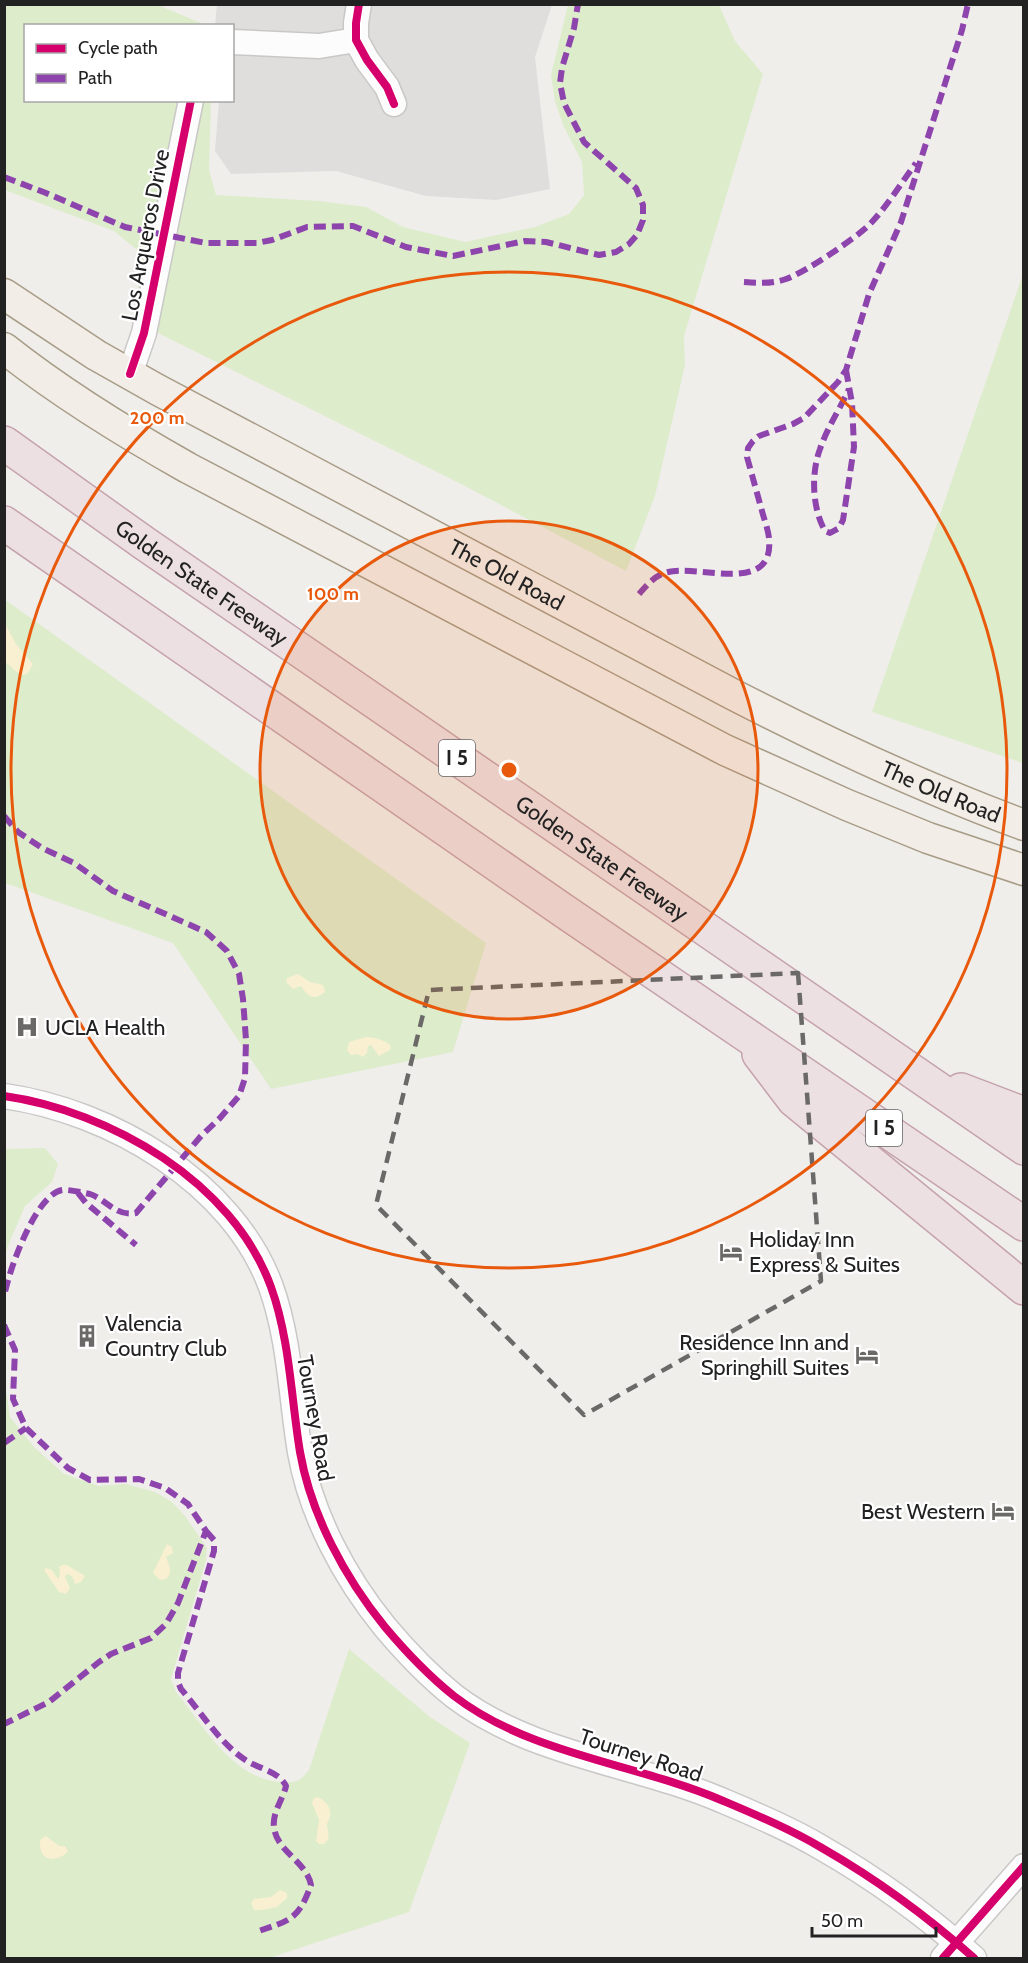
<svg xmlns="http://www.w3.org/2000/svg" width="1028" height="1963" viewBox="0 0 1028 1963" font-family="Cabin,sans-serif">
<rect width="100%" height="100%" fill="#f0eeeb"/>
<!-- residential -->
<path fill="#dfdedc" d="M217 4 552 5 535 57 550 189 496 200 426 196 336 171 231 174 215 151 219 101 232 100V26L215 25Z"/>
<!-- grass -->
<path fill="#ddeccb" d="M4 5H158L203 24V25L26 26V100L211 101 209 170 216 195 319 201 366 207 403 227 465 242 535 227 569 214 584 195 582 162 564 127 555 102 551 75 568 5H719L735 41 763 74 684 336 685 365 655 496 626 571 463 485 134 321 142 254 114 231 5 190Z
M1023 274V763L872 712Z
M4 599 486 943 453 1052 271 1089 173 943 5 883Z
M45 1148 58 1164 52 1182 25 1206 7 1248 5 1260V1149Z
M4 1364 6 1390 10 1417 34 1447 64 1474 99 1486 126 1484 155 1492 172 1502 185 1516 207 1548 206 1560 171 1679 176 1692C204 1726 232 1779 281 1782 287 1782 294 1783 299 1780 303 1778 306 1773 309 1770L349 1649 430 1717 470 1743 409 1912 269 1958H5Z"/>
<!-- sand -->
<path fill="#f8f0d0" d="M4 622 16 644 33 664 28 673 24 675C15 673 12 666 5 662Z
M298 974 310 982 323 985 325 992C314 1001 308 997 301 986L293 989 286 982 287 978Z
M366 1037C374 1037 385 1040 391 1046L390 1050 379 1056 371 1045 368 1046 367 1053 363 1057 357 1054 351 1055 347 1050 349 1042Z
M167 1544 172 1547 173 1553 166 1557C168 1564 174 1572 166 1579L160 1580 153 1573Z
M62 1565H67L85 1576 81 1582 75 1584 72 1576 67 1574 65 1577 70 1588 66 1594 59 1592 44 1570 46 1568 52 1570 58 1579 60 1574 59 1567Z
M318 1797C325 1800 332 1808 330 1816 329 1821 327 1821 327 1826 328 1834 331 1837 324 1844H319L316 1841 319 1820 312 1803 314 1798Z
M46 1836 59 1846H65L68 1851C62 1859 46 1864 41 1851 40 1847 40 1843 40 1840Z
M280 1890 287 1893V1898L277 1907C271 1908 260 1911 254 1910L251 1903 254 1899 271 1897Z"/>
<g fill="none" stroke-linecap="round" stroke-linejoin="round">
<!-- minor casing -->
<g stroke="#c9c8c7" stroke-width="27">
<path id="minor" d="M359 4 356 23V40L367 60 387 87 394 104
M232 42 319 46 356 40
M130 374 144 333 191 100
M4 1096C110 1111 233 1182 271 1287 290 1340 291 1398 300 1452 311 1515 345 1578 385 1627 406 1652 429 1676 454 1696 531 1755 634 1763 721 1800 754 1814 790 1829 822 1848 876 1879 928 1917 974 1958
M943 1958 1024 1866"/>
</g>
<!-- major casing -->
<g stroke="#a79c86" stroke-width="33">
<g id="major">
<path id="s1" d="M4 294 96 355 158 390 734 695C829 744 924 788 1024 825"/>
<path d="M4 348C62 394 124 432 188 468L725 750 847 805 928 838 1024 870"/>
</g>
</g>
<!-- highway casing -->
<g stroke="#c5a2ac" stroke-width="36">
<g id="highway">
<path id="s2" d="M4 443 144 543 1024 1148"/>
<path d="M4 523 564 911 1024 1224"/>
<path d="M759 1054 794 1100 1024 1288"/>
<path d="M961 1090 1024 1114"/>
</g>
</g>
<!-- minor -->
<use href="#minor" stroke="#fdfcfc" stroke-width="24"/>
<!-- major -->
<use href="#major" stroke="#f3ede7" stroke-width="30"/>
<!-- highway -->
<use href="#highway" stroke="#ece0e2" stroke-width="33"/>
<!-- quiet -->
<path stroke="#8e44ad" stroke-width="6" stroke-dasharray="12 6" stroke-linecap="butt" d="M4 177 46 193 125 227 206 243H257L272 240 307 227 353 226 406 247 453 256 525 241 546 242 599 255 616 252 629 244 637 235 643 220V205L636 188 584 142 564 103 560 83 562 68 574 28 578 4
M744 282C758 283 772 284 786 279 804 273 858 237 871 223 888 205 902 182 916 163
M846 370 852 403 854 447 843 520 839 528 830 533 825 531C812 508 811 473 820 449 827 428 840 409 849 389
M639 594C647 585 655 575 668 572 699 564 775 596 769 538 768 529 764 519 762 511 757 493 752 475 747 457L748 448 753 441 759 436 793 424 804 418 838 382 846 370 869 294 901 222 962 30 968 4
M4 816 18 832 42 848 74 863 113 891 206 932 227 951 239 974 243 999 246 1040 245 1078 239 1096 220 1118 201 1136 136 1213C116 1217 107 1200 90 1194 85 1193 67 1189 62 1190 35 1195 8 1273 4 1297
M78 1193 86 1203 136 1245
M4 1325 15 1350 13 1399 26 1428 68 1468 90 1480 139 1479 165 1488 188 1504 206 1531 178 1603 166 1624 151 1638 111 1654 99 1662 49 1702 4 1724
M4 1443 26 1428
M206 1531 214 1540V1551L178 1673V1682L181 1689C201 1712 219 1742 244 1759 258 1769 279 1771 286 1786 283 1799 272 1813 274 1827 276 1851 307 1862 311 1885 298 1921 290 1920 256 1932"/>
<!-- cycleway casing -->
<g stroke="#fff" stroke-width="11">
<path id="cycleway" d="M359 4 356 23V40L367 60 387 87 394 104
M130 374 144 333 191 100
M4 1096C110 1111 233 1182 271 1287 290 1340 291 1398 300 1452 311 1515 345 1578 385 1627 406 1652 429 1676 454 1696 531 1755 634 1763 721 1800 754 1814 790 1829 822 1848 876 1879 928 1917 974 1958
M943 1958 1024 1866"/>
</g>
<!-- cycleway -->
<use href="#cycleway" stroke="#d6006c" stroke-width="8"/>
</g>
<!-- marked area -->
<path fill="none" stroke="#6a6968" stroke-width="4.5" stroke-dasharray="12 8" stroke-linejoin="round" d="M798 973 821 1281 584 1415 376 1205 429 990Z"/>
<!-- distance rings -->
<circle cx="509" cy="770" r="249" fill="#e8590c" fill-opacity=".12"/>
<g fill="none" stroke="#e8590c" stroke-width="3">
<circle cx="509" cy="770" r="249"/>
<circle cx="509" cy="770" r="498"/>
</g>
<!-- icons -->
<defs>
<g id="hospital-bare" transform="scale(1.8)"><path d="M-5-5h3v3.5h4V-5h3V5h-3V1.5h-4V5h-3Z" fill="#6a6968" stroke="#fff" stroke-width="2.5" paint-order="stroke"/></g>
<g id="hotel-bare" transform="scale(1.8)"><path d="M-6-4.5h1.5V1H6V5H4.5V3h-9V5H-6ZM-4 0a1.8 1.8 0 1 1 3.6 0ZM.5 0V-2.5h3Q6-2.5 6 0Z" fill="#6a6968" stroke="#fff" stroke-width="2.5" paint-order="stroke"/></g>
<g id="building-bare" transform="scale(1.8)"><path d="M-4-6H4V6H1V3H-1V6H-4ZM-2.5-4.3h1.7v1.8h-1.7ZM.8-4.3h1.7v1.8H.8ZM-2.5-1h1.7V.8h-1.7ZM.8-1h1.7V.8H.8Z" fill="#6a6968" stroke="#fff" stroke-width="2.5" paint-order="stroke"/></g>
</defs>
<g fill-rule="evenodd">
<use href="#hospital-bare" x="27" y="1027"/>
<use href="#hotel-bare" x="731" y="1252"/>
<use href="#building-bare" x="87" y="1336"/>
<use href="#hotel-bare" x="867" y="1355"/>
<use href="#hotel-bare" x="1003" y="1511"/>
</g>
<g text-anchor="middle" stroke-width="4.5" stroke-linejoin="round" paint-order="stroke">
<!-- shield labels -->
<g fill="#fff" stroke="#646464" stroke-width="1.5">
<rect x="439" y="740" width="36" height="36" rx="4.5"/>
<rect x="866" y="1110" width="36" height="36" rx="4.5"/>
</g>
<g font-size="21" font-weight="bold" fill="#222">
<text x="457" y="765">I 5</text>
<text x="884" y="1135">I 5</text>
</g>
<!-- street labels -->
<g font-size="22" fill="#222" stroke="#fff">
<text transform="translate(145 235) rotate(-79)" y="8">Los Arqueros Drive</text>
<text dy="8" stroke="none"><textPath href="#s1" startOffset="576">The Old Road</textPath></text>
<text dy="8" stroke="none"><textPath href="#s2" startOffset="242">Golden State Freeway</textPath></text>
<text dy="8" stroke="none"><textPath href="#s1" startOffset="1062">The Old Road</textPath></text>
<text dy="8" stroke="none"><textPath href="#s2" startOffset="728">Golden State Freeway</textPath></text>
<text transform="translate(316 1418) rotate(80)" y="8">Tourney Road</text>
<text transform="translate(641 1755) rotate(18)" y="8">Tourney Road</text>
</g>
<!-- poi labels -->
<g font-size="22" fill="#222" stroke="#fff" text-anchor="start">
<text x="45" y="1035">UCLA Health</text>
<text x="749" y="1247">Holiday Inn<tspan x="749" dy="25">Express &amp; Suites</tspan></text>
<text x="105" y="1331">Valencia<tspan x="105" dy="25">Country Club</tspan></text>
<text x="849" y="1350" text-anchor="end">Residence Inn and<tspan x="849" dy="25">Springhill Suites</tspan></text>
<text x="985" y="1519" text-anchor="end">Best Western</text>
</g>
</g>
<circle cx="509" cy="770" r="9" fill="#e8590c" stroke="#fff" stroke-width="3"/>
<g font-size="18" text-anchor="middle" font-weight="bold" fill="#e8590c" stroke="#fff" stroke-width="4.5" stroke-linejoin="round" paint-order="stroke">
<text x="157" y="424">200 m</text>
<text x="333" y="600">100 m</text>
</g>
<!-- border -->
<rect width="1028" height="1963" fill="none" stroke="#222222" stroke-width="12"/>
<!-- legend -->
<rect x="24" y="24" width="210" height="78" fill="#ffffff" stroke="#a7a7a7" stroke-width="1.5"/>
<rect x="36" y="44" width="30" height="9" fill="#d6006c" stroke="#a7a7a7" stroke-width="1.5"/>
<text x="78" y="54" font-size="18" fill="#222222">Cycle path</text>
<rect x="36" y="74" width="30" height="9" fill="#8e44ad" stroke="#a7a7a7" stroke-width="1.5"/>
<text x="78" y="84" font-size="18" fill="#222222">Path</text>
<!-- scale -->
<path d="M812 1927v9h124v-9" fill="none" stroke="#222222" stroke-width="3"/>
<text x="821" y="1927" font-size="18" fill="#222222" stroke="#ffffff" stroke-width="4.5" paint-order="stroke">50 m</text>
</svg>
